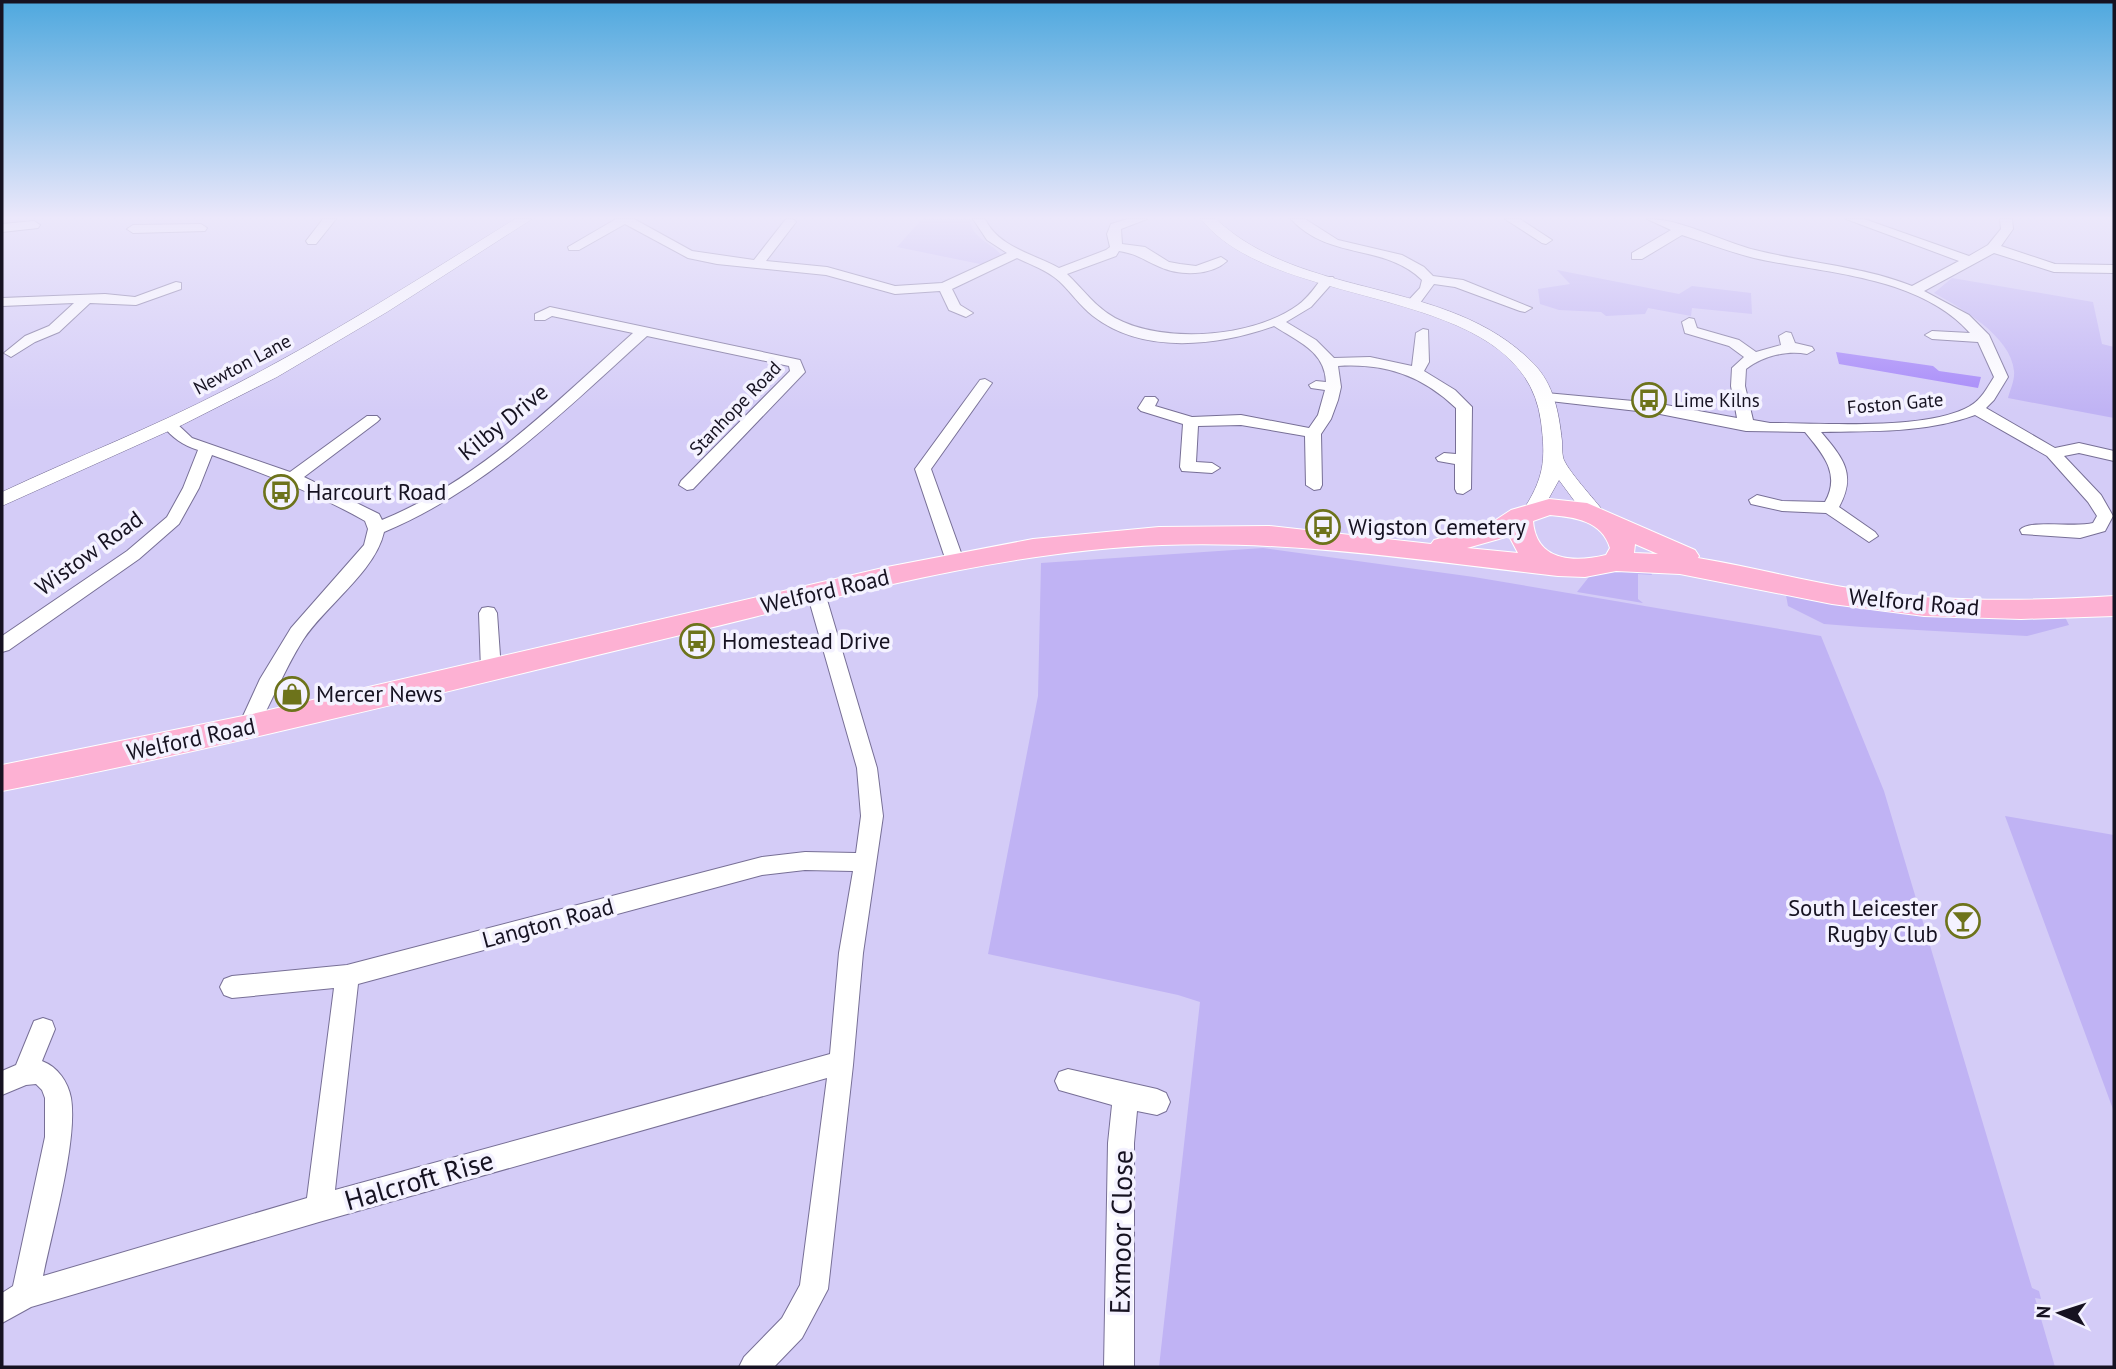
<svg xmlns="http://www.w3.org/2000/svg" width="2116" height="1369" viewBox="0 0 2116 1369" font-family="'PT Sans',sans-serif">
<rect width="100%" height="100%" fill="#d4ccf7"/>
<!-- green -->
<path fill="#c0b3f4" d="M922 219H970C971 239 993 243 1002 256L985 265 897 247Z
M1557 270 1679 294 1692 286 1751 293 1752 314 1692 308 1691 316 1648 308 1645 314 1606 316 1601 312 1559 310 1540 304 1538 289 1570 284Z
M1952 278 2093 302 2102 344 2114 347V418L2008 398C2010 390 2015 380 2014 371 2011 336 1961 308 1934 293Z
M1263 548 1474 577 1821 636 1884 791 2032 1288 2039 1291 2041 1299 2035 1298 2055 1367H1159L1200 1002 1178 995 988 954 1038 696 1041 563Z
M1647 561 1652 575 1638 574V599L1643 603 1577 592 1596 568Z
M1784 584 1864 601 2060 607 2069 625 2027 636 1862 627 1824 624 1788 606Z
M2005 816 2114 835V1112Z"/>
<!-- forest -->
<path fill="#a486f9" d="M1836 352 1933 366 1939 371 1981 377 1978 388 1839 364Z"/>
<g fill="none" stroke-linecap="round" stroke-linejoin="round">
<!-- minor casing -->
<g stroke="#776f96" stroke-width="2">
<path id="minor" d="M323 219H336L316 244H308L306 241Z
M616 219H634L692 251 754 260 786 219H793L796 222 766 261 827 267 895 286 942 283 1007 253 987 240 973 219H985C998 247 1034 254 1059 268L1106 250 1110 247 1107 234 1111 224 1128 219H1147L1121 229 1122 244 1145 247 1169 262 1180 264 1196 266 1221 257 1227 261C1211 276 1180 276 1160 267 1143 260 1138 254 1119 251L1116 256 1067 274C1083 289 1095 307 1115 318 1163 344 1253 338 1298 305 1308 298 1315 287 1323 277H1333L1335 280 1311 307 1286 322 1316 340 1334 358 1370 357 1412 366 1416 333 1423 329 1428 330 1429 362 1424 371 1455 390 1472 407 1471 489 1463 494 1457 493 1455 489V464L1438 461 1436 458 1444 453 1456 454V408C1422 376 1386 363 1338 366L1341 387 1338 400 1331 419 1321 434 1322 485 1320 489 1314 490 1306 485 1305 436 1241 425 1198 426 1196 462 1212 463 1220 468 1212 473 1182 471 1180 467 1183 424 1141 411 1138 408 1145 397H1155L1158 400 1155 406 1192 417 1241 415 1309 428 1318 415 1325 390 1311 388 1309 385 1316 381 1326 382C1325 351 1297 341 1274 326 1218 346 1143 355 1093 316 1080 306 1071 292 1059 281 1047 270 1031 265 1017 258L952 289 960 305 973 313 966 317 949 310 940 291 895 294 826 275 717 264 688 258 625 224 579 250H569L568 247Z
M1291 219H1305L1338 240 1402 255 1424 267 1433 276 1463 280 1532 308 1525 312 1520 311 1455 287 1434 284 1417 307H1407L1405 304 1420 288 1422 280C1384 243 1330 261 1291 219Z
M1505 219H1520L1552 240 1546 244 1542 243Z
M1647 219C1683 219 1719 241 1755 250 1807 263 1862 266 1912 286L1959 261 1846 219H1864L1969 256 1988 245 2001 229 2000 219H2012L2013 229 2001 246 2055 264 2114 265V273L2054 272 1994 253 1924 291 1969 315 1989 335 2008 377 1994 400 1986 408 2055 448 2079 443 2114 451V461L2079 453 2064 456 2101 495 2113 516 2105 531 2080 538 2022 534 2020 530C2029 519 2075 528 2093 523L2097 516 2088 502 2047 456 1975 415C1926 433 1873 431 1821 432 1843 458 1857 474 1839 507L1875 532 1878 536 1869 542 1826 513 1782 511 1751 504 1749 500 1757 495 1782 501 1825 502C1841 474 1823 454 1805 432L1746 431 1655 413 1541 400 1539 397 1541 394 1546 393 1655 403 1737 418 1731 386 1732 368 1744 357 1729 346 1685 333 1682 322 1689 318 1694 319 1697 328 1739 340 1756 352 1781 345 1779 336 1786 332 1791 333 1795 343 1812 347 1814 350 1807 354C1787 350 1763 356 1746 369L1745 386 1753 420 1770 423C1821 423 1927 431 1970 406 1981 400 1987 388 1994 377L1978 342 1932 339 1925 335 1932 331 1970 333C1918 275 1825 274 1754 258 1730 252 1706 243 1682 235L1642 259H1632V253L1671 230Z
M34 221 40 225 38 228 2 232V224Z
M201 224 207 228 205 231 133 233 127 229 133 225Z
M176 282 181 283V289L136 305 90 303 59 332 35 342 11 357 4 353 25 336 49 326 74 303 2 306V298L105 294 135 297Z
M550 307 800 360 805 372 693 489 687 490 679 485 681 481 790 371 789 366 647 336C565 410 487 489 384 532 375 572 325 606 303 640 284 670 272 702 255 732L248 735 241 732 238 727 260 679 291 628 364 545 368 529 365 521C316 493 265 474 212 455L199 488 179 524 139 559 9 650 2 652V636L127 551 167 517 183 488 198 450C182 445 173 438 162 425L165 422H175L192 438 290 472 367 416H377L380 419 377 422 304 477 379 514 382 520C480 480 556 402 633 333L552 316 545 320H535V314Z
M985 379 992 383 931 469 964 561 955 567 946 561 915 469 980 380Z
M816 587 822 589 825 593 877 768 883 816 863 953 853 1065 828 1289 802 1338 774 1367H739L744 1357 782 1318 800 1285 827 1078 319 1222 31 1307 2 1323V1293L13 1286 45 1137V1098L42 1090 36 1084 26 1085 2 1095V1071L16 1065 34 1021 43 1018 52 1021 55 1029 42 1061C58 1067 68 1082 71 1098 78 1140 52 1231 43 1276L307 1198 334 988 232 998 224 995 220 987 224 979 232 976 347 965 762 857 805 852 856 853 861 816 857 768 807 593 810 589ZM805 870 853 871 839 953 830 1054 335 1190 358 984 762 875Z
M488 607 494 608 497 613 501 670 498 675H484L481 670 479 613 482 608Z
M1068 1069 1157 1089 1166 1093 1170 1102 1166 1111 1157 1115 1137 1111 1134 1143V1367H1104L1108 1143 1112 1105 1059 1090 1055 1081 1059 1072Z"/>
</g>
<!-- tertiary casing -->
<g stroke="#776f96" stroke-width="1">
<path id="tertiary" d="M515 219H532L387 312 277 377 182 425 2 506V492C76 457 152 428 225 390 325 339 420 278 515 219Z
M1201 219H1216C1303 301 1448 276 1533 363 1554 384 1559 413 1562 441 1562 446 1562 452 1563 457 1565 468 1596 501 1604 512L1607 517 1604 522H1590L1559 480 1539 516H1525L1522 512C1544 478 1546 461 1541 422 1523 280 1276 315 1201 219Z"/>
</g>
<!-- primary casing -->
<g stroke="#fff" stroke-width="2">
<path id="primary" d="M1549 499 1587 503 1695 550 1699 556 1698 558C1753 567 1807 582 1862 590 1945 603 2030 601 2114 596V616L2021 619 1924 616 1832 604 1680 574 1616 571 1585 577 1558 576C1426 561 1294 540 1162 545 1003 551 846 595 693 632 463 687 234 746 2 791V765L248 715 887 567 1033 539 1159 527 1269 526 1431 544 1434 540 1488 525 1511 510ZM1550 515C1575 517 1602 521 1610 548L1606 555C1573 563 1536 561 1533 521ZM1509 536 1518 553 1467 548 1506 537ZM1635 544 1658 554 1634 553Z"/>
</g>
<!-- minor -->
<use href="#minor" fill="#fff" fill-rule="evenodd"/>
<!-- tertiary -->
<use href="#tertiary" fill="#fff" fill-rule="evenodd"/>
<!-- primary -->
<use href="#primary" fill="#fdb1d3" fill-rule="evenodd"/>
</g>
<!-- sky -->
<linearGradient id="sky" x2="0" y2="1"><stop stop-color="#4ea8de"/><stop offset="0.53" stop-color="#ece8fb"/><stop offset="1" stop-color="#ece8fb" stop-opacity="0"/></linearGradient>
<rect width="2116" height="411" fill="url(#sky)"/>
<!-- icons -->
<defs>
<g id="bus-ring" transform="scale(1.75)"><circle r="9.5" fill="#f4f2ff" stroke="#6d731b" stroke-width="1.5"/><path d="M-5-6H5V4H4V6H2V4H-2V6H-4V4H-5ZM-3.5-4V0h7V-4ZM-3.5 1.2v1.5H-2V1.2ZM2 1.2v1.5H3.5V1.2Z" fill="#6d731b"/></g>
<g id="shop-ring" transform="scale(1.75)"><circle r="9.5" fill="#f4f2ff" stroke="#6d731b" stroke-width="1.5"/><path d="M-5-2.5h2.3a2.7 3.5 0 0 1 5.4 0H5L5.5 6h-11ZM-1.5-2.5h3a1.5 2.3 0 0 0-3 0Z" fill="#6d731b"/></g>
<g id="bar-ring" transform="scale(1.75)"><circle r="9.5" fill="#f4f2ff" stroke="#6d731b" stroke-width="1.5"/><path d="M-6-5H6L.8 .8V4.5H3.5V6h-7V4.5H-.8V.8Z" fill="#6d731b"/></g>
</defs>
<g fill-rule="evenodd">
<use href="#bus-ring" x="1649" y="400"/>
<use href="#bus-ring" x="281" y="492"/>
<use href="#bus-ring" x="1323" y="527"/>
<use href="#bus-ring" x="697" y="641"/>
<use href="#shop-ring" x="292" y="694"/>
<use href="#bar-ring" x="1963" y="921"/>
</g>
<g text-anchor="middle" stroke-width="7" stroke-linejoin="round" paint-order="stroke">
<!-- far-street labels -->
<g font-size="19" fill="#161221" stroke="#f4f2ff">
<text transform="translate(242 364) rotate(-28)" y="7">Newton Lane</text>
<text transform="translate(1895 403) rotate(-5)" y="7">Foston Gate</text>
<text transform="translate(735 408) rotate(-46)" y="7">Stanhope Road</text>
</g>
<!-- far-poi labels -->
<g font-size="19" fill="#161221" stroke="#f4f2ff" text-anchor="start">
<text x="1674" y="407">Lime Kilns</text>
</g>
<!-- street labels -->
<g font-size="23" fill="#161221" stroke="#f4f2ff">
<text transform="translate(503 422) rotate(-39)" y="8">Kilby Drive</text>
<text transform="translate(89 553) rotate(-36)" y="8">Wistow Road</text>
<text transform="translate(825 591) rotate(-13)" y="8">Welford Road</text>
<text transform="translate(1914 602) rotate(5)" y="8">Welford Road</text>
<text transform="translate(191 739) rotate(-12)" y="8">Welford Road</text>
<text transform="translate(548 923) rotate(-15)" y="8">Langton Road</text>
</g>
<!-- poi labels -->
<g font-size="23" fill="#161221" stroke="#f4f2ff" text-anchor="start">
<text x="306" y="500">Harcourt Road</text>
<text x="1348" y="535">Wigston Cemetery</text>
<text x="722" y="649">Homestead Drive</text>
<text x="316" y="702">Mercer News</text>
<text x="1938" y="916" text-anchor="end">South Leicester<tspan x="1938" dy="26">Rugby Club</tspan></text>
</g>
<!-- near-street labels -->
<g font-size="28" fill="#161221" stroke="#f4f2ff">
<text transform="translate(419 1180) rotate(-16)" y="10">Halcroft Rise</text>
<text transform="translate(1121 1232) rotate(-89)" y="10">Exmoor Close</text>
</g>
</g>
<!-- border -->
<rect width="2116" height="1369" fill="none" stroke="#161221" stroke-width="7"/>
<!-- north arrow -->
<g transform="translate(2060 1313) rotate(273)" stroke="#f4f2ff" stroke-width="5" paint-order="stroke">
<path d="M0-5L12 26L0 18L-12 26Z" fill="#161221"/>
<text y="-10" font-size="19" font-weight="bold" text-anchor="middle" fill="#161221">N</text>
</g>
</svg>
